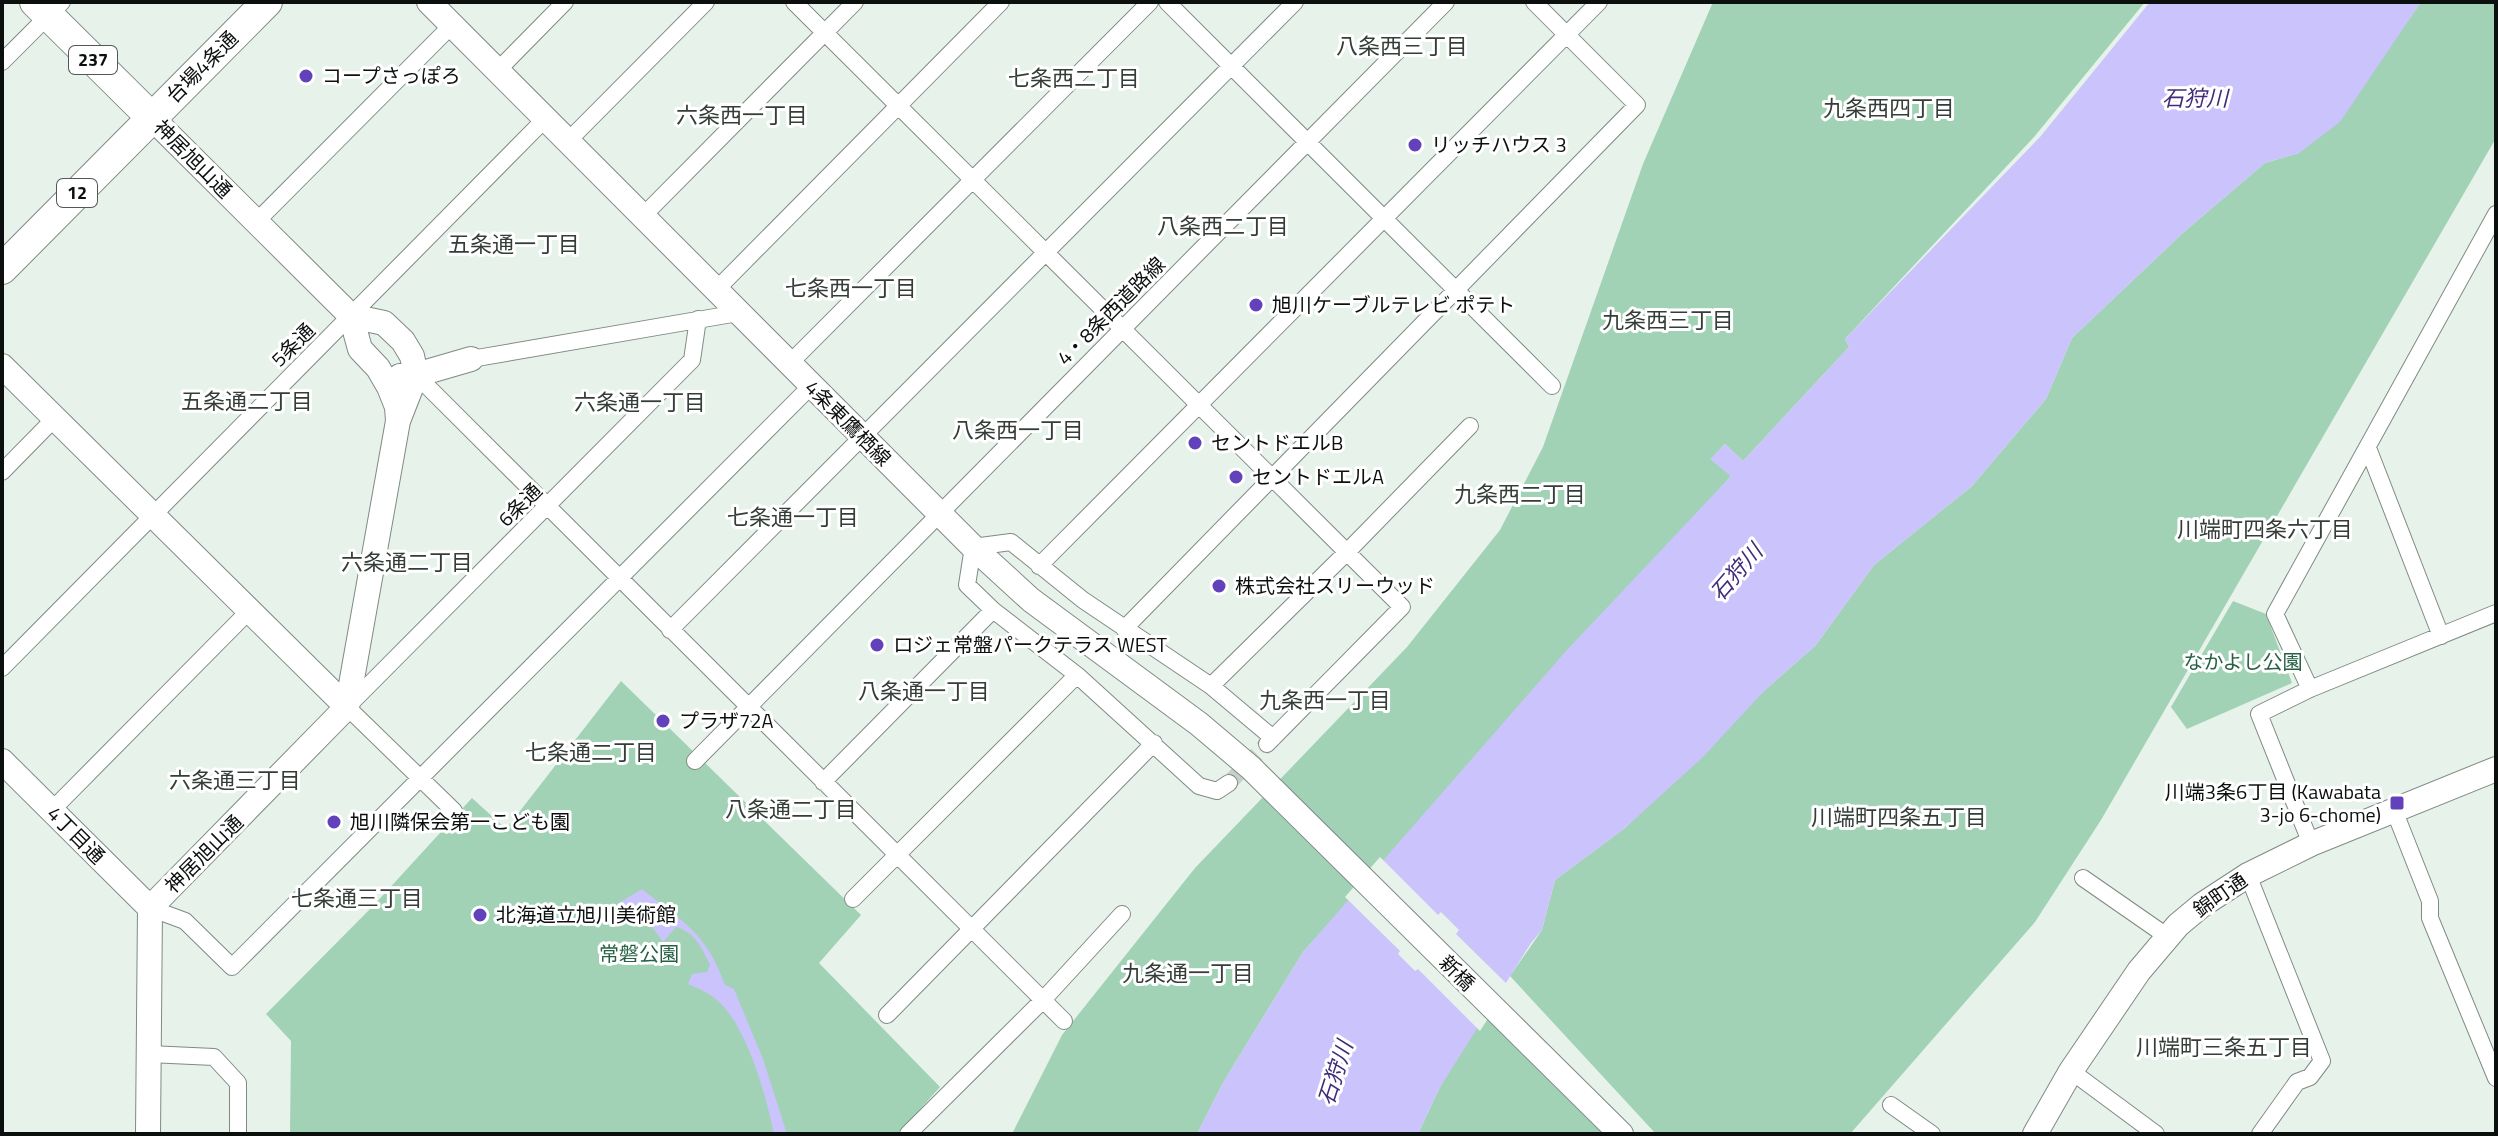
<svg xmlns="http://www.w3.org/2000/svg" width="2498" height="1136" viewBox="0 0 2498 1136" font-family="'Titillium Web','Noto Sans JP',sans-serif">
<rect width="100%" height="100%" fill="#e7f2eb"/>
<!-- green -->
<path fill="#a1d2b5" d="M1713 2H2145L2034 137 1845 339 1849 347 1743 461 1725 444 1711 459 1731 476 1303 952 1224 1081 1197 1134H1012L1062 1035 1195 868 1407 647 1500 530 1543 447 1643 164Z
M2421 2H2496V138L2101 820 2035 922 1850 1134H1656L1510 976 1542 930 1555 880 1625 828 1765 690 1816 645 1874 565 1972 486 2046 399 2072 338 2185 231 2265 163 2299 153 2405 25Z
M2233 601 2266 614 2292 683 2187 729 2171 707Z
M621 681 861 915 819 963 940 1087 898 1134H290L291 1041 266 1014 374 905 472 798 506 829Z
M1486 1002 1619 1134H1418L1439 1089Z"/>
<!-- water -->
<path fill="#cac3fc" d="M2150 2H2421L2340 122 2299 153 2265 163 2185 231 2072 338 2046 399 1972 486 1874 565 1816 645 1765 690 1703 757 1625 828 1555 880 1542 930 1531 943 1439 1089 1418 1134H1197L1224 1081 1303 952 1566 651 1731 476 1710 459 1725 444 1743 461 1849 347 1845 339 2040 137Z
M642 889C683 922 706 932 725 985L734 989 763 1059 787 1134H774C766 1096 748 1030 720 1003 712 994 699 989 688 984L692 974 707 972 710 965C702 948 695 932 676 927L663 942 650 924 617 904Z"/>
<!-- pier -->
<path fill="#e7f2eb" d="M1380 857 1438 915 1441 912 1459 930 1456 934 1509 986 1480 1031 1418 969 1415 971 1398 954 1400 951 1345 897Z"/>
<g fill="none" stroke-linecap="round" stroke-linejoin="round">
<!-- street-tunnel -->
<path stroke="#c6d0ca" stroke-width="16" stroke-dasharray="16 8" stroke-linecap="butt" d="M1229 783 1267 744"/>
<!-- street casing -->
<g stroke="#808a84" stroke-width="18">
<path id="street" d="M794 2 1402 607 1267 744
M1167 2 1552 386
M2 62 62 2
M497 71 565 2
M567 142 706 2
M642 217 855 2
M256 222 452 25
M715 291 1001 2
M471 359 738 313
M789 364 1150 2
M416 375 1064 1021
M2368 448 2441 636
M2 472 55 418
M1039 566 1599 2
M1124 629 1637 105 1534 2
M670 630 1295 2
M2 668 545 119
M1211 686 1347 552 1470 426
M2310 689 2275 614 2496 214
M695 761 1446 2
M823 782 993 610
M1229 783 1217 791 1199 786 1077 675 993 610 967 585 973 547 1011 542 1083 600 1211 686 1273 738
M52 810 249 611
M2394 810 2430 901V918L2496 1078
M454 811 347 707 692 360 698 319
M2311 844 2259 714 2310 689 2496 613
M2248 875 2322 1061 2310 1077 2297 1082 2260 1134
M2083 878 2168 937
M853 899 1077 675
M150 908 185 921 232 967 811 386
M887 1015 1154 743
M149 1054 214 1057 238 1083V1134
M2071 1071 2156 1134
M1891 1105 1932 1134
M908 1134 1042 1001 1122 914"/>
</g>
<!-- secondary casing -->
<g stroke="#808a84" stroke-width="26">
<path id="secondary" d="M429 2 973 547 1031 600 1199 724 1251 768 1621 1134
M152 118 351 316 360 349 378 368 389 387 397 407 398 421
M2 366 347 707
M400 376 416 375 471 359
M2 761 150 908
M148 1134 150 908 347 707 398 421 416 375 412 356 403 341 384 323 351 316
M2035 1134 2071 1071 2139 971 2178 925 2202 905 2248 875 2311 844 2496 769"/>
</g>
<!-- highway casing -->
<g stroke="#808a84" stroke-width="32">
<path id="highway" d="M35 2 152 118
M2 269 267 2"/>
</g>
<!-- street -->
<use href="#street" stroke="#fff" stroke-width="16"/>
<!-- secondary -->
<use href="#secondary" stroke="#fff" stroke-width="24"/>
<!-- highway -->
<use href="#highway" stroke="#fff" stroke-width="30"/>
</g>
<!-- markers -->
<g fill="#6242ba" stroke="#fff" stroke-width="3">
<circle cx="306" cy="76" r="8"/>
<circle cx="1415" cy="145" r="8"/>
<circle cx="1256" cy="305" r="8"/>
<circle cx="1195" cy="443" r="8"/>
<circle cx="1236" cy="477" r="8"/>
<circle cx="1219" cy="586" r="8"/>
<circle cx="877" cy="645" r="8"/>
<circle cx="663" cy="721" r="8"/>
<rect x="2389" y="795" width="16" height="16" rx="4"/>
<circle cx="334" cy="822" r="8"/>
<circle cx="480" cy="915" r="8"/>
</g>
<g text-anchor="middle" stroke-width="6" stroke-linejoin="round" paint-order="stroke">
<!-- shield labels -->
<g fill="#fff" stroke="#545756" stroke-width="2">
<rect x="69" y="46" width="48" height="28" rx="6"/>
<rect x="57" y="179" width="40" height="28" rx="6"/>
</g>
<g font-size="18" font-weight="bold" fill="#0b0f0d">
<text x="93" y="66">237</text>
<text x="77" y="199">12</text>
</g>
<!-- street labels -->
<g font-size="20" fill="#0b0f0d" stroke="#fff">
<text transform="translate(202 67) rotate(-45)" y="7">台場4条通</text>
<text transform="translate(193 159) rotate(45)" y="7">神居旭山通</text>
<text transform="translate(1111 311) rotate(-45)" y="7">4・8条西道路線</text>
<text transform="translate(293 345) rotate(-45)" y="7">5条通</text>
<text transform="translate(848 423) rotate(45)" y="7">4条東鷹栖線</text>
<text transform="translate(520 505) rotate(-45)" y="7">6条通</text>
<text transform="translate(76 835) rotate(45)" y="7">4丁目通</text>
<text transform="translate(204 854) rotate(-45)" y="7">神居旭山通</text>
<text transform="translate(2220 895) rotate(-35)" y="7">錦町通</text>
<text transform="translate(1457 973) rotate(45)" y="7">新橋</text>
</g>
<!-- poi labels -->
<g font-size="20" fill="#0b0f0d" stroke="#fff" text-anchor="start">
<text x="322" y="83">コープさっぽろ</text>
<text x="1431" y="152">リッチハウス 3</text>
<text x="1272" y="312">旭川ケーブルテレビ ポテト</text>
<text x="1211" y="450">セントドエルB</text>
<text x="1252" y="484">セントドエルA</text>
<text x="1235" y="593">株式会社スリーウッド</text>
<text x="893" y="652">ロジェ常盤パークテラス WEST</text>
<text x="679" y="728">プラザ72A</text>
<text x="2381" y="799" text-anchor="end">川端3条6丁目 (Kawabata<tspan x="2381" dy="23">3-jo 6-chome)</tspan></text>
<text x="350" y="829">旭川隣保会第一こども園</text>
<text x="496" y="922">北海道立旭川美術館</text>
</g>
<!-- park labels -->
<g font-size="20" fill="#276144" stroke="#fff">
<text x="2243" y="669">なかよし公園</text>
<text x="639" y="961">常磐公園</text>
</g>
<!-- neighbourhood labels -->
<g font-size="22" fill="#343d37" stroke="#fff">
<text x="1402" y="54">八条西三丁目</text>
<text x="1074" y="86">七条西二丁目</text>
<text x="1889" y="116">九条西四丁目</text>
<text x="742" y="123">六条西一丁目</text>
<text x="1223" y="234">八条西二丁目</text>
<text x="514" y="252">五条通一丁目</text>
<text x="851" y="296">七条西一丁目</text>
<text x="1668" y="328">九条西三丁目</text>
<text x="247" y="409">五条通二丁目</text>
<text x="640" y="410">六条通一丁目</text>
<text x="1018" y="438">八条西一丁目</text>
<text x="1520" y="502">九条西二丁目</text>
<text x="793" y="525">七条通一丁目</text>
<text x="2265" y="537">川端町四条六丁目</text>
<text x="407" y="570">六条通二丁目</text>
<text x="924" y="699">八条通一丁目</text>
<text x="1325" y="708">九条西一丁目</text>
<text x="591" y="760">七条通二丁目</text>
<text x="235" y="788">六条通三丁目</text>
<text x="791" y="817">八条通二丁目</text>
<text x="1899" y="825">川端町四条五丁目</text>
<text x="357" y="906">七条通三丁目</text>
<text x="1188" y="981">九条通一丁目</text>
<text x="2224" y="1055">川端町三条五丁目</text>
</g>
<!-- water labels -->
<g font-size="22" font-style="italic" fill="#412c7c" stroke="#fff">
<text x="2195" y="106">石狩川</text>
<text transform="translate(1736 572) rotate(-49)" y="8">石狩川</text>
<text transform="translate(1335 1073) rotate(-72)" y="8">石狩川</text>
</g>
</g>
<!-- border -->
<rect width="2498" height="1136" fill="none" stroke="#0b0f0d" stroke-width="8"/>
</svg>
